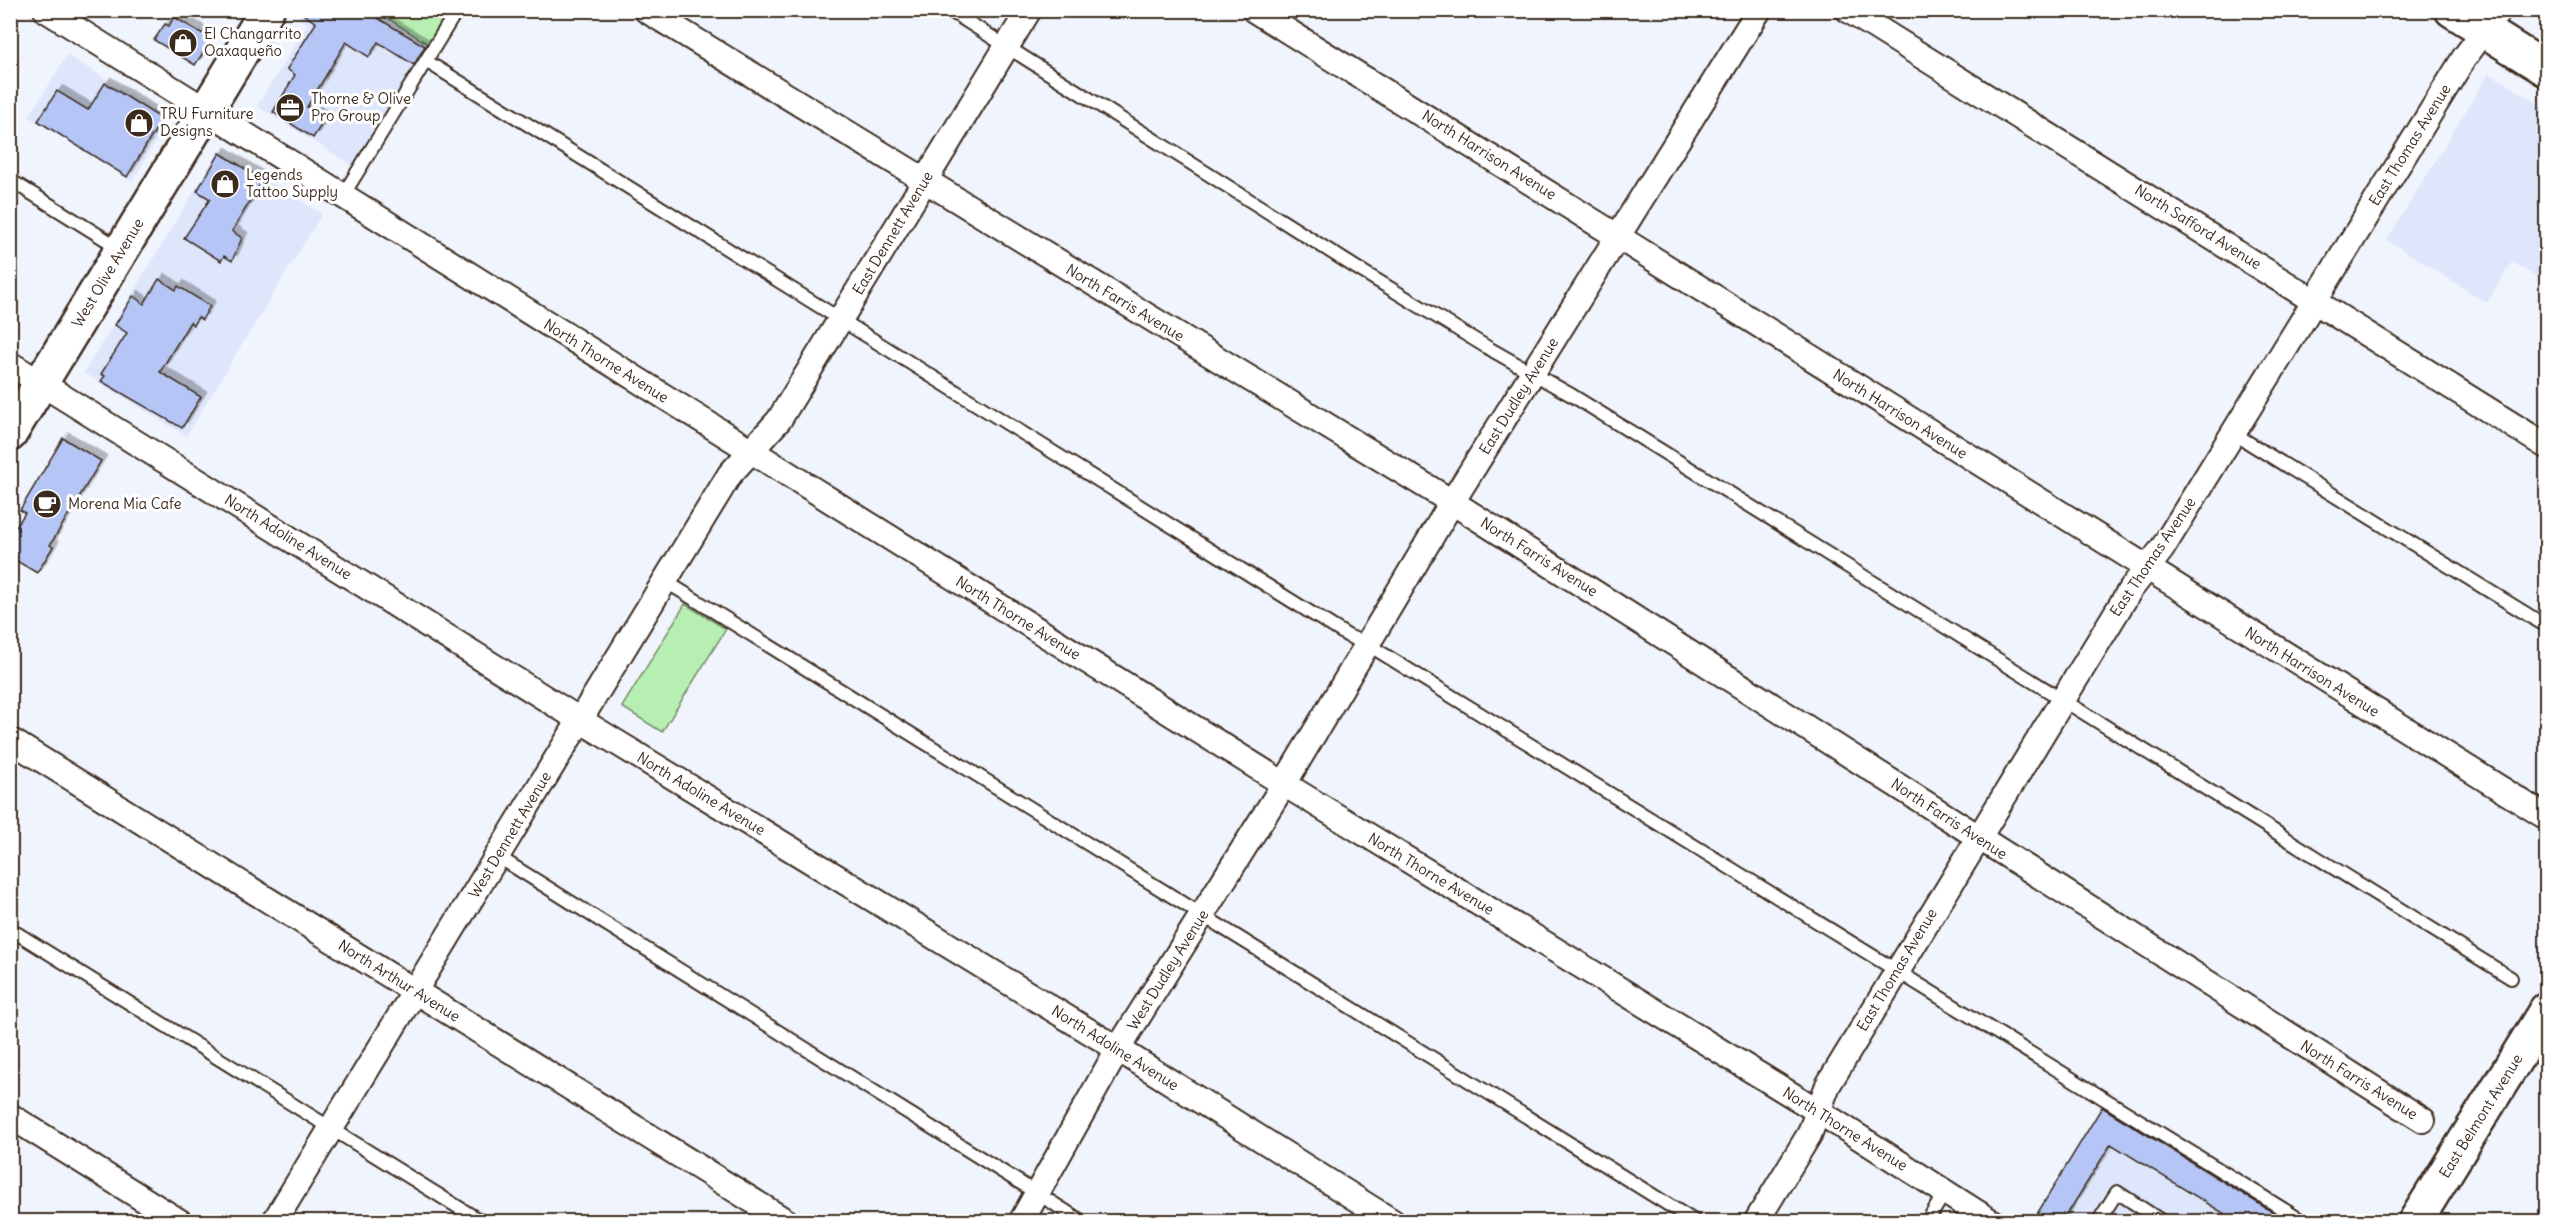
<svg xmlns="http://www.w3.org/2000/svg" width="2557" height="1232" viewBox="0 0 2557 1232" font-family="Delius,sans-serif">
<defs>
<filter id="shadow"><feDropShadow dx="5.5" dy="-5.5" stdDeviation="0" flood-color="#0004"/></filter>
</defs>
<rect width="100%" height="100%" fill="#f0f4fd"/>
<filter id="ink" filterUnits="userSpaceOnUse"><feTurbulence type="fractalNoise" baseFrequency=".0167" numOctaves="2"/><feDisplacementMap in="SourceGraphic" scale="12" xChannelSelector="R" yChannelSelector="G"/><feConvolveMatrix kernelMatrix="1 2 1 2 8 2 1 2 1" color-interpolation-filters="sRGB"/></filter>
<g filter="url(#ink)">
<!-- built -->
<path fill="#dee6fb" d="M304 11H376L431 46 355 167 257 106 308 24 299 18Z
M67 55 167 117 168 122 132 181 29 117Z
M2489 73 2546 108V283L2512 262 2487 303 2387 240Z
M219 150 322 214 186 436 84 373Z
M2106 1104 2296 1221 2060 1222 2041 1210Z"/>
<!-- green -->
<path fill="#b7efb2" stroke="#798c68" stroke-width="1.5" d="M376 11H451L431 46Z
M685 604 726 629 662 732 622 707Z"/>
<!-- building -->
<path fill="#b5c6f6" stroke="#3b2a1e" stroke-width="1.5" filter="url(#shadow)" d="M297 10H364L425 46 414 65 378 42 369 57 346 42 307 107 325 119 313 138 273 112 295 75 287 69 316 23Z
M174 17 212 39 195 65 154 40 165 24 169 26Z
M105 83 162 119 127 177 38 121 57 91 88 110Z
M220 153 263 180 232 231 242 238 232 261 224 256 221 261 184 238 210 199 197 191Z
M159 279 176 290 178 286 210 306 202 320 198 317 193 325 190 322 160 372 201 397 182 428 101 381 105 376 101 374 127 333 115 325 133 296 144 304Z
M63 438 101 461 50 545 53 547 37 573 10 557V536L25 513 20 510Z
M2102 1107 2287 1221H2236L2111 1144 2063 1221H2049L2037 1214Z"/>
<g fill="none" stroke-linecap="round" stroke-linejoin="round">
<!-- lane casing -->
<g stroke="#3b2a1e" stroke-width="16">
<path id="lane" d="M949 10 1355 267 1490 349 1573 396 2511 978
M426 61 1348 636 1367 644 2304 1222
M10 180 121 249
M342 197 457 10
M2233 433 2546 626
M665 581 1696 1222
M497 856 1083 1222
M10 929 482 1222
M1927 1222 1945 1192
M2098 1222 2117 1192 2163 1222"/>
</g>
<!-- street casing -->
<g stroke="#3b2a1e" stroke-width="28">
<path id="street" d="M46 10 1284 784 1818 1111 1992 1222
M646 10 1452 502 2423 1120
M1254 10C1686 277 2114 551 2546 817
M1848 10 2546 446
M10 364 580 720 1118 1049 1393 1222
M10 740 787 1222
M10 1116 180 1222
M274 1222 730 474 779 420 1029 10
M1021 1222 1118 1049 1284 784 1452 502 1759 10
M1756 1222 1809 1135 1828 1085 2130 590 2162 549 2464 58 2500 10"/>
</g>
<!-- secondary casing -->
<g stroke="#3b2a1e" stroke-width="38">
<path id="secondary" d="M2452 10 2546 69
M10 434 267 10
M2415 1222 2546 1010"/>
</g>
<!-- lane -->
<use href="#lane" stroke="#fff" stroke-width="12"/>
<!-- street -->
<use href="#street" stroke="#fff" stroke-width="24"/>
<!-- secondary -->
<use href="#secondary" stroke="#fff" stroke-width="33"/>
</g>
</g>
<!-- icons -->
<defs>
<g id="shop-disc" transform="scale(1.5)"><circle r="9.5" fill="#3b2a1e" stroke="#fff"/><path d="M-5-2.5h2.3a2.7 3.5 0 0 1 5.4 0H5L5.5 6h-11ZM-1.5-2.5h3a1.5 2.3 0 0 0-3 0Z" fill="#fff"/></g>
<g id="office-disc" transform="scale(1.5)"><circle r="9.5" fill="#3b2a1e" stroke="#fff"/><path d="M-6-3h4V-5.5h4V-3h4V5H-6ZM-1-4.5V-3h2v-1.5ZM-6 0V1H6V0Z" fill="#fff"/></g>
<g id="cafe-disc" transform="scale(1.5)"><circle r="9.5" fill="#3b2a1e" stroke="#fff"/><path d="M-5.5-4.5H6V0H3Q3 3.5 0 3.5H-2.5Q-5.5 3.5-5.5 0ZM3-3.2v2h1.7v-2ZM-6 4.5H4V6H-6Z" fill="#fff"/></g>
</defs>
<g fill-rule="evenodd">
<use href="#shop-disc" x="183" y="43"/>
<use href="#office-disc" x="290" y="108"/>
<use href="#shop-disc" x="139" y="123"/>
<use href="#shop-disc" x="225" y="184"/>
<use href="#cafe-disc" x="47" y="504"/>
</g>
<g text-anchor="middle" stroke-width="6" stroke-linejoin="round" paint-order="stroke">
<!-- poi labels -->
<g font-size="15" fill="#3b2a1e" stroke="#fff" text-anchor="start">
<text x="204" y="39">El Changarrito<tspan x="204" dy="17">Oaxaqueño</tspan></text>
<text x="311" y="104">Thorne &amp; Olive<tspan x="311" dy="17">Pro Group</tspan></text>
<text x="160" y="119">TRU Furniture<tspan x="160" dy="17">Designs</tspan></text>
<text x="246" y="180">Legends<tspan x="246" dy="17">Tattoo Supply</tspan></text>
<text x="68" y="509">Morena Mia Cafe</text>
</g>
<!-- street labels -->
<g font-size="15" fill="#3b2a1e" stroke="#fff">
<text transform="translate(2410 145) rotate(-58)" y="5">East Thomas Avenue</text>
<text transform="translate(1489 155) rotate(32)" y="5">North Harrison Avenue</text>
<text transform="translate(2198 227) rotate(32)" y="5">North Safford Avenue</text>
<text transform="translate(893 233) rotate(-59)" y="5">East Dennett Avenue</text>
<text transform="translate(108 273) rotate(-59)" y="5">West Olive Avenue</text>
<text transform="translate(1125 303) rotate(31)" y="5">North Farris Avenue</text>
<text transform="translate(606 361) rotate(32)" y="5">North Thorne Avenue</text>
<text transform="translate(1519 396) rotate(-58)" y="5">East Dudley Avenue</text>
<text transform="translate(1900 414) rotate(32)" y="5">North Harrison Avenue</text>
<text transform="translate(288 537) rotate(32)" y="5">North Adoline Avenue</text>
<text transform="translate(1539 557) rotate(32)" y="5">North Farris Avenue</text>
<text transform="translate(2153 557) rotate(-56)" y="5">East Thomas Avenue</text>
<text transform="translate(1018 618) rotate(32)" y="5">North Thorne Avenue</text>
<text transform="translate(2312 672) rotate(32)" y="5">North Harrison Avenue</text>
<text transform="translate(701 794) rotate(31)" y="5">North Adoline Avenue</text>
<text transform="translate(1949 819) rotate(33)" y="5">North Farris Avenue</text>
<text transform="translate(510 835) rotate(-59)" y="5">West Dennett Avenue</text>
<text transform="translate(1431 874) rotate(31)" y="5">North Thorne Avenue</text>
<text transform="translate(1168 970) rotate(-58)" y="5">West Dudley Avenue</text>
<text transform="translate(1897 970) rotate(-59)" y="5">East Thomas Avenue</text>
<text transform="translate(399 981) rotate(32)" y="5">North Arthur Avenue</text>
<text transform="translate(1115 1048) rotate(32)" y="5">North Adoline Avenue</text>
<text transform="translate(2359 1080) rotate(32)" y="5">North Farris Avenue</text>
<text transform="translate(2481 1116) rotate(-58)" y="5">East Belmont Avenue</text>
<text transform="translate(1845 1129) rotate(32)" y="5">North Thorne Avenue</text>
</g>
</g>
<!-- margin -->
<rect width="2557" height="1232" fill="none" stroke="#fff" stroke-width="36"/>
<rect x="18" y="18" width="2521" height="1196" fill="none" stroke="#3b2a1e" stroke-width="2" filter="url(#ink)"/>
</svg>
